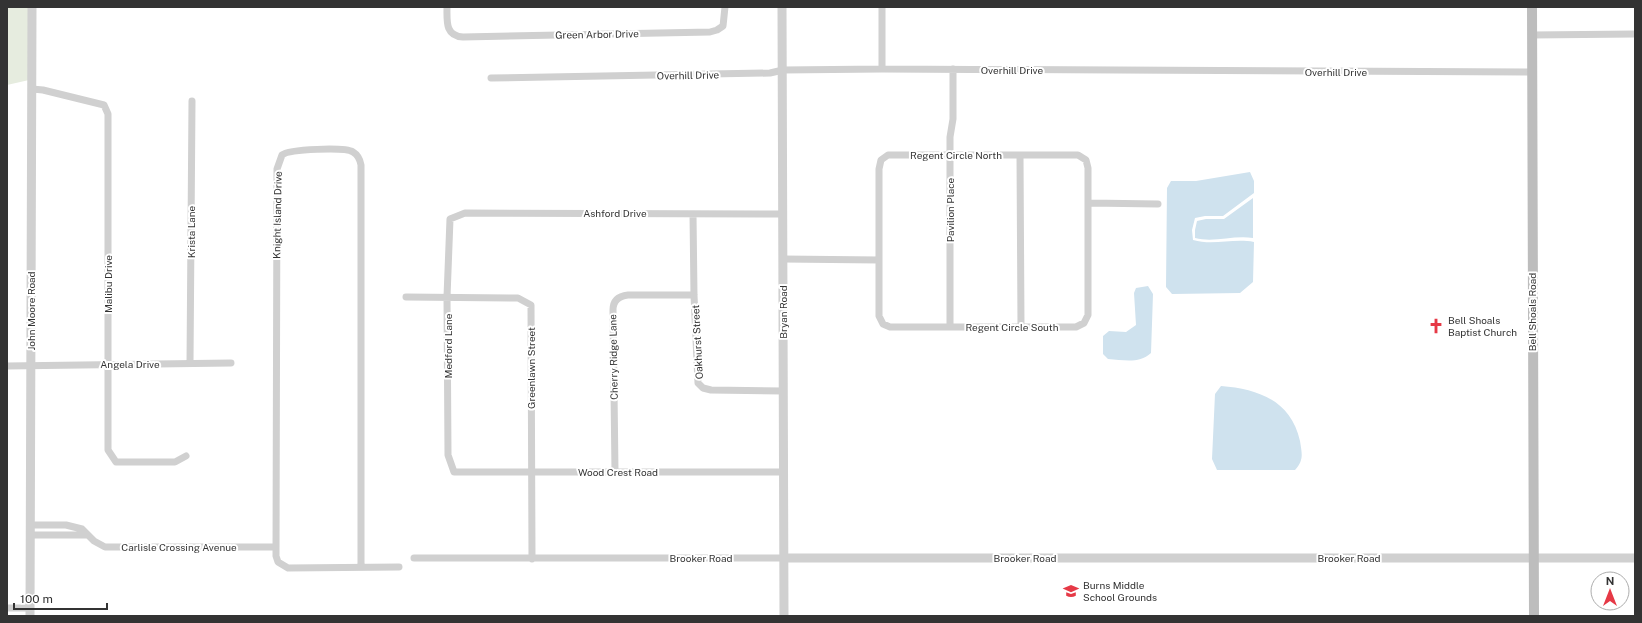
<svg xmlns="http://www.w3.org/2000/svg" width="1642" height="623" viewBox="0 0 1642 623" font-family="'Public Sans',sans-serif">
<rect width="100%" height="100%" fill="#fff"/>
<!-- green -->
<path fill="#e6ecdf" d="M7 7H29V80L7 85Z"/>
<!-- water -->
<path fill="#cfe2ee" d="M1250 172 1254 181V193L1223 216H1205L1195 218 1192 230 1193 240C1213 246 1233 238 1254 242L1253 282 1240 293 1172 294 1166 287 1167 188 1171 181H1196Z
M1253 198V238C1233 235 1214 243 1195 238V230L1197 221 1206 219H1224Z
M1148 286 1153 294 1151 353C1139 364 1124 360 1108 359L1103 354V336L1109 331 1126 332 1136 325 1134 293 1136 288Z
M1221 386C1259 389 1291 401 1300 441 1302 454 1304 460 1295 470H1217L1212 459 1215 394Z"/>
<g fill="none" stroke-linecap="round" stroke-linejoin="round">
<!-- minor -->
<path stroke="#d0d0d0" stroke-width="7" d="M447 7C447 21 445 36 463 37L710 32 717 30 723 26 725 7
M1532 35 1635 34
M882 69V7
M491 78 770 73 783 70 882 69 1532 72
M32 89 43 90 104 105 108 114V450L116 462H175L186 456
M888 155H1078L1086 160 1088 168V315L1084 323 1076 327H890L883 324 879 316V169L881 160Z
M1020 155 1021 327
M1089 203 1158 204
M693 214 694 295 698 383 703 388 711 390 783 391
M782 214 465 213 450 219 447 297 448 455 454 472H783
M783 259 879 260
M406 297 518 298 531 305 532 559
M950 327V137L953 119V69
M190 363 192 101
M7 366 231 363
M615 472 613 310C613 300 619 296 628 295H694
M31 525H66L82 529 94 541 105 547H275
M31 535H87
M414 558H783
M361 567V165C360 159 358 155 353 152 345 147 289 149 282 155L277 169 276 556 278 562 288 568 399 567
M7 608H30"/>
<!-- tertiary -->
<path stroke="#d0d0d0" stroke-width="9" d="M782 7 784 616
M783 558H1635
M30 616 32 7"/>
<!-- secondary -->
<path stroke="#bdbdbd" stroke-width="10" d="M1532 7 1534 616"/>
</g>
<!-- icons -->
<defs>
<g id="church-bare" transform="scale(1.2)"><path d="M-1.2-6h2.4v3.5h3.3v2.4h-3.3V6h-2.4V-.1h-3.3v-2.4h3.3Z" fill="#e63946" stroke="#fff" stroke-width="2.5" paint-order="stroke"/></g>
<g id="school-bare" transform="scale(1.2)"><path d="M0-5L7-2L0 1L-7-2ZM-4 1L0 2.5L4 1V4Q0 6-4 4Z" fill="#e63946" stroke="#fff" stroke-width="2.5" paint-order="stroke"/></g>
</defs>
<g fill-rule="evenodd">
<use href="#church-bare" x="1436" y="326"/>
<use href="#school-bare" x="1071" y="591"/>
</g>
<g text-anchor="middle" stroke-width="4" stroke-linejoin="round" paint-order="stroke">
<!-- street labels -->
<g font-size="10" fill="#333" stroke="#fff">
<text transform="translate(597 34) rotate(-1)" y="4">Green Arbor Drive</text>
<text x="1012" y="74">Overhill Drive</text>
<text x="1336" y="76">Overhill Drive</text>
<text transform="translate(688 75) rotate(-1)" y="4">Overhill Drive</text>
<text x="956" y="159">Regent Circle North</text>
<text transform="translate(950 210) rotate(-90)" y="4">Pavilion Place</text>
<text x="615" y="217">Ashford Drive</text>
<text transform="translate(277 215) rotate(-89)" y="4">Knight Island Drive</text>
<text transform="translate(191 232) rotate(-90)" y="4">Krista Lane</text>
<text transform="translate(108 284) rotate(-90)" y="4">Malibu Drive</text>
<text transform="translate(31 311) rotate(-90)" y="4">John Moore Road</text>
<text transform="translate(783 312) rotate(-90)" y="4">Bryan Road</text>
<text transform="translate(1532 312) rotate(-90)" y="4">Bell Shoals Road</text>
<text x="1012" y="331">Regent Circle South</text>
<text transform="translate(697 342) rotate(-93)" y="4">Oakhurst Street</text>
<text transform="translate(448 346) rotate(-90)" y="4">Medford Lane</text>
<text transform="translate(613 357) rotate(-91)" y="4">Cherry Ridge Lane</text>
<text x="130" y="368">Angela Drive</text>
<text transform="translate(531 368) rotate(-90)" y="4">Greenlawn Street</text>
<text x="618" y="476">Wood Crest Road</text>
<text x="179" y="551">Carlisle Crossing Avenue</text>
<text x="701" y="562">Brooker Road</text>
<text x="1025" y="562">Brooker Road</text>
<text x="1349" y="562">Brooker Road</text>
</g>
<!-- poi labels -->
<g font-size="10" fill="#333" stroke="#fff" text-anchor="start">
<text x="1448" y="324">Bell Shoals<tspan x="1448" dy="12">Baptist Church</tspan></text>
<text x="1083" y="589">Burns Middle<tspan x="1083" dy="12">School Grounds</tspan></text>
</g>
</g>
<!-- border -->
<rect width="1642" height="623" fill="none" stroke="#333333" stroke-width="16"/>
<!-- north arrow -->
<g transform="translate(1610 591)"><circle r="19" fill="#ffffff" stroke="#adadad"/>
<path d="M0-3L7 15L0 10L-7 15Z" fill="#e63946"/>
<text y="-6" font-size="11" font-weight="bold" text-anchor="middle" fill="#333333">N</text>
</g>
<!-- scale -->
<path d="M14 603v6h93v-6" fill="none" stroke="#333333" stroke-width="2"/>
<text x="20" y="603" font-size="12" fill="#333333" stroke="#ffffff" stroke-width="3" paint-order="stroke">100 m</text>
</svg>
